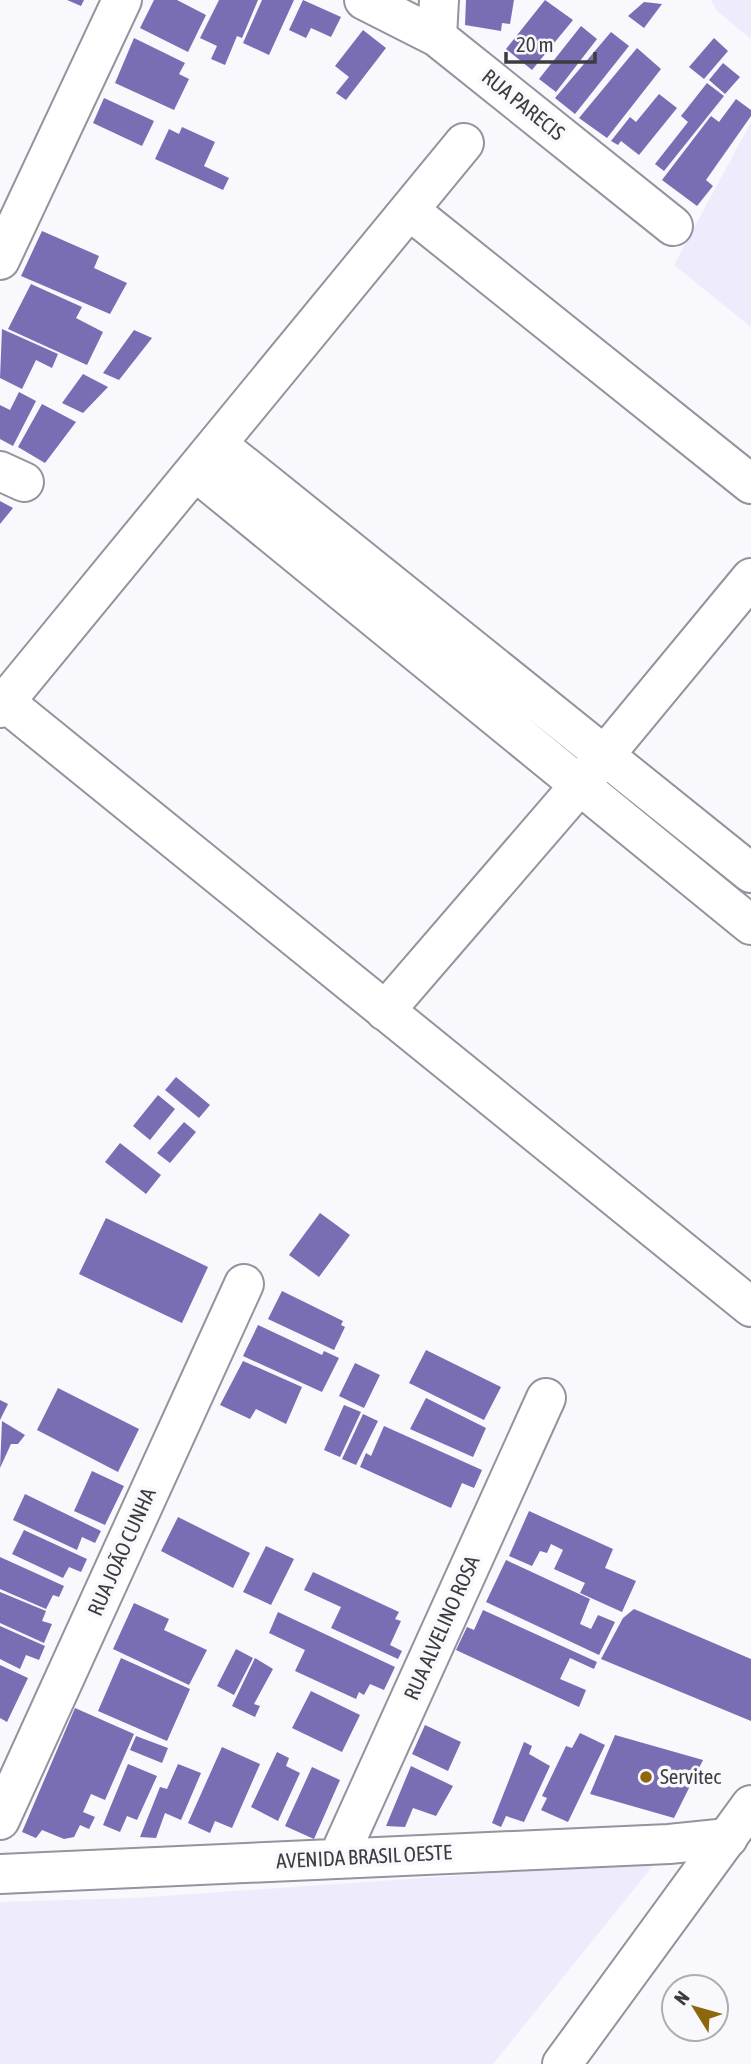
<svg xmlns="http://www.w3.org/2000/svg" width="751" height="2064" font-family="'Asap Condensed',sans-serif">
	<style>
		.built { fill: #eeecfc }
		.building { fill: #796db4 }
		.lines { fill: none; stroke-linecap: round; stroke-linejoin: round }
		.minor-casing { stroke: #94939e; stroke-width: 42 }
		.major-casing { stroke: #94939e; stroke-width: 42 }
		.minor { stroke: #fff; stroke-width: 38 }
		.major { stroke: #fff; stroke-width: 38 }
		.poi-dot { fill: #8e660b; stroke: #f8f8fd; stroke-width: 2.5 }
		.labels { text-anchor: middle; stroke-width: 7; stroke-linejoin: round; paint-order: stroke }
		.street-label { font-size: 21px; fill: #3d3c41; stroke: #f8f8fd }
		.poi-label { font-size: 21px; fill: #3d3c41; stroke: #f8f8fd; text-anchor: start }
	</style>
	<rect width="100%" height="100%" fill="#f8f8fd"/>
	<path class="built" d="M711,0H751V39L717,11Z
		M751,122V327L674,265Z
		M656,1862L493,2064H0V1902L134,1898Z"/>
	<path class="building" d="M67,0H84L81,6Z
		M154,0H177L206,15L188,52L140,28Z
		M219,0H258L242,38L237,36L225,65L211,59L217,46L200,38Z
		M262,0H294L269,55L243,43Z
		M303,0L341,17L331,37L311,28L306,38L289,30Z
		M466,0H514L510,24L502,23L501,31L465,25Z
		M545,0L573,20L532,70L506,49Z
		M644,2L662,4L644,28L628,16Z
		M581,26L597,39L556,92L539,79Z
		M363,30L386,48L346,100L336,93L349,77L335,66Z
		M611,32L629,46L575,114L555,98Z
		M134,38L185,63L179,74L189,79L174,110L115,83Z
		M714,38L728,51L704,79L689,67Z
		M637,48L661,69L607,138L579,118Z
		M723,63L740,77L725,94L709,80Z
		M707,83L724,96L664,171L655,164L688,122L681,116Z
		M659,94L677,108L639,155L621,141L618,145L611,141L630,117L636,122Z
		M104,98L154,121L142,146L93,123Z
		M736,99L751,110V116L706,180L713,186L697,206L662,180L711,116L719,122Z
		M182,127L215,142L204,166L229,178L223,190L155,159L169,129L179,134Z
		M42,231L99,256L94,268L127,283L110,314L21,276Z
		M31,284L82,307L76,318L103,332L87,365L8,329Z
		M2,329L58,354L52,368L36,360L22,389L0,378Z
		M134,330L152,338L119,380L103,373Z
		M83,374L108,387L83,413L62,403Z
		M19,392L36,401L13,446L0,439V405L10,410Z
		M42,404L76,422L45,463L18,447Z
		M0,501L13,508L0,524Z
		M176,1077L210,1105L199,1118L165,1090Z
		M158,1095L175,1109L150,1140L133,1126Z
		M184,1122L196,1132L170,1163L157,1153Z
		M120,1143L161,1175L146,1194L105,1162Z
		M320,1213L350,1235L319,1277L289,1255Z
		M106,1218L208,1267L182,1323L79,1274Z
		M282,1291L343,1321L341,1325L345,1327L334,1350L268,1319Z
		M258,1325L322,1355L324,1351L339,1358L322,1392L243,1356Z
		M426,1350L501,1387L484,1420L409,1383Z
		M243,1361L302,1387L286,1424L256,1409L250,1419L220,1405Z
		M355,1363L380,1375L364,1408L339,1396Z
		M58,1388L139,1429L118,1472L37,1430Z
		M426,1398L486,1428L473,1457L410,1429Z
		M0,1400L8,1404L0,1420Z
		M344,1405L361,1412L340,1457L324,1450Z
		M363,1414L378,1421L356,1465L342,1459Z
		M2,1421L25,1435L18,1444H11L0,1468Z
		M384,1426L482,1470L474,1488L462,1483L451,1508L360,1467L366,1453L371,1456Z
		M92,1471L124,1486L105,1525L74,1511Z
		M25,1494L101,1531L95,1543L82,1537L77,1550L13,1520Z
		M529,1511L613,1549L605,1568L636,1581L622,1612L580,1593L585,1583L554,1569L563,1550L551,1544L547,1553L540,1551L532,1566L509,1556Z
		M178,1517L250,1553L233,1588L161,1551Z
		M24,1530L87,1559L81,1572L69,1567L63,1578L12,1554Z
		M266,1546L294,1559L271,1605L243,1592Z
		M0,1557L64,1586L59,1597L53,1595L46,1609L0,1589Z
		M506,1560L590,1599L580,1624L591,1629L598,1615L615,1622L599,1655L486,1602Z
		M313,1572L399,1612L395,1619L401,1621L390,1645L402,1651L398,1659L331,1628L341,1607L304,1590Z
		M0,1592L46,1611L42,1621L52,1624L44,1643L0,1623Z
		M134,1603L169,1619L164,1630L207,1650L189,1685L113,1649Z
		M634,1609L751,1659V1721L601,1659L623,1618Z
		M483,1610L597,1662L594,1669L570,1658L560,1679L586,1690L579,1707L456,1650L467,1627L474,1630Z
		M278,1612L395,1667L384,1690L370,1684L364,1695L359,1692L356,1699L295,1671L305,1650L269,1633Z
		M0,1626L45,1646L39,1660L26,1655L20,1669L0,1659Z
		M236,1649L253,1658L234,1695L217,1686Z
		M121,1658L190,1689L167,1741L98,1711Z
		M255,1658L273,1669L254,1704L260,1706L255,1717L232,1706Z
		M0,1665L28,1678L7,1722L0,1718Z
		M311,1691L360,1715L342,1752L292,1728Z
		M75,1708L134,1734L105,1800L91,1794L83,1812L95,1817L89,1829L80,1825L74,1837L64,1839L42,1830L36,1838L22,1832Z
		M425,1725L461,1742L448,1771L412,1754Z
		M580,1733L605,1745L568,1822L541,1810L547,1798L542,1796L566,1746L572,1748Z
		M615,1735L703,1760L674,1818L590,1794Z
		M136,1736L168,1748L162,1763L130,1750Z
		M524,1742L532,1746L529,1754L550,1766L524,1822L506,1816L501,1827L492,1823Z
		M222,1747L260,1764L232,1828L215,1821L210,1833L188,1823Z
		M277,1752L289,1758L286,1766L300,1773L278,1821L251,1807Z
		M128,1764L157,1776L137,1820L127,1816L120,1832L103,1825Z
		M178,1764L201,1773L181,1820L165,1813L156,1838L140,1837L160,1787L167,1789Z
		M411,1766L453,1786L436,1816L413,1808L405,1827L386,1826Z
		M312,1767L340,1780L314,1839L285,1826Z"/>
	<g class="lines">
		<defs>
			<path id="minor" d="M364,0L437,37L673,226
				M437,37L439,0
				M409,210L751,484
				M0,260L122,0
				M217,444L751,873
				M0,471L24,482
				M195,471L751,925
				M5,702L751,1307
				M0,708L464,143
				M385,1011L579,786L751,578
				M0,1820L244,1284
				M338,1858L546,1398
				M0,1874L669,1844L728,1838"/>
			<path id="major" d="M562,2064L751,1805"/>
		</defs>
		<use href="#minor" class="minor-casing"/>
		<use href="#major" class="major-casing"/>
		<use href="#minor" class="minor"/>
		<use href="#major" class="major"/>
	</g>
	<circle class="poi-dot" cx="646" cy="1777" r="7"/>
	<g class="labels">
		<g class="street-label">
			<text transform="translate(523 105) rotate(39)" y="7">RUA PARECIS</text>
			<text transform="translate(122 1552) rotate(-66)" y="7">RUA JOÃO CUNHA</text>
			<text transform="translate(442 1628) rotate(-66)" y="7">RUA ALVELINO ROSA</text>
			<text transform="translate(364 1857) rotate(-3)" y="7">AVENIDA BRASIL OESTE</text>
		</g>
		<g class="poi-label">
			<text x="660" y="1784">Servitec</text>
		</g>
	</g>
	<g transform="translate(695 2008) rotate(307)"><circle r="33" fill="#f8f8fd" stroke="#adadb2" stroke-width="2"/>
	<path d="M0-5L12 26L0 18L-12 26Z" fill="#8e660b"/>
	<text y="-10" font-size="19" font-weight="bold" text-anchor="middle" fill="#3d3c41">N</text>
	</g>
	<path d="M506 52v10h89v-10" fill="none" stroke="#3d3c41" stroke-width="3.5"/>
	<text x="516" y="52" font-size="21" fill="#3d3c41" stroke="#f8f8fd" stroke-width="5" paint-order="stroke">20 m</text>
</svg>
